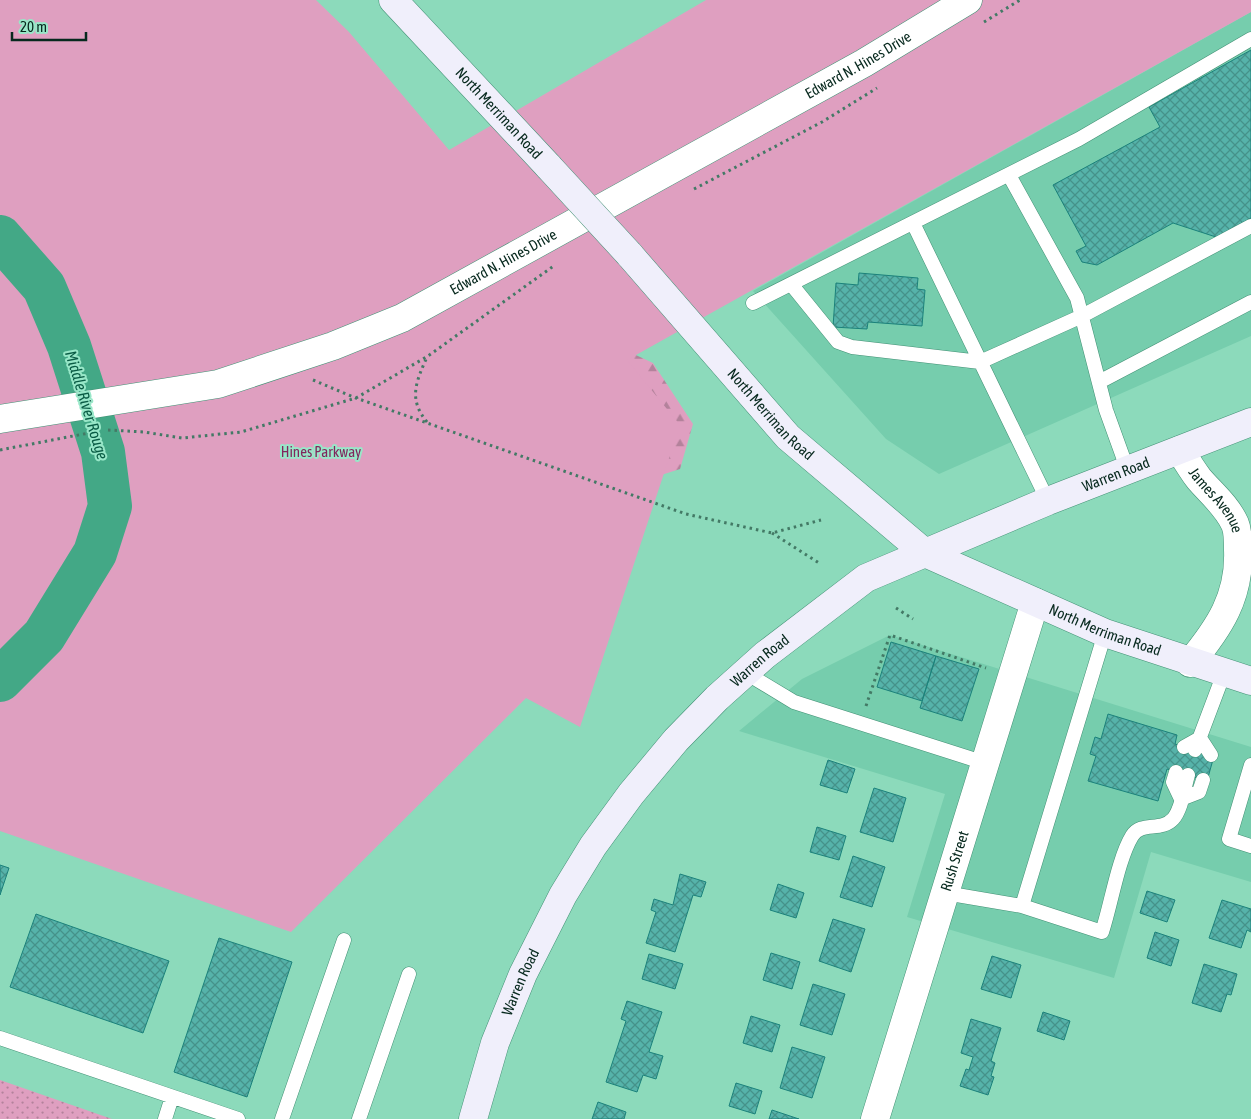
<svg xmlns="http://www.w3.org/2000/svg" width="1251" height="1119" font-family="'Asap Condensed',sans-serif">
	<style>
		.built { fill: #76cdad }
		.grass { fill: url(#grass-dots) }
		.forest { fill: url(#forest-firs) }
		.park { fill: #df9fc0 }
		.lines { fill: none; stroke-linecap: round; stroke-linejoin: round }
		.river { stroke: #43a886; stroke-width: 44 }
		.building { fill: url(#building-cross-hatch); stroke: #1b827b }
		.service-casing { stroke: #429175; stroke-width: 15 }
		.minor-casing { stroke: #429175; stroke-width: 29 }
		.tertiary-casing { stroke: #429175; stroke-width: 29 }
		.secondary-casing { stroke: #429175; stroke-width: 29 }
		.path { stroke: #437965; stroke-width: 3; stroke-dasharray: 2.5 4; stroke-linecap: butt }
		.service { stroke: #fff; stroke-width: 14 }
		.minor { stroke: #fff; stroke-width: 28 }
		.tertiary { stroke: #fff; stroke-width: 28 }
		.secondary { stroke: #f0effb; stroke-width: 28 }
		.secondary-bridge-casing { stroke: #429175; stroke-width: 29; stroke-linecap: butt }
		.secondary-bridge { stroke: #f0effb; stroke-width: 28 }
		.labels { text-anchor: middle; stroke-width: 4; stroke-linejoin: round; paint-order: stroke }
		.street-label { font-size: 15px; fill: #07291e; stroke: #98e7c8 }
		.park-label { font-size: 15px; fill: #81265d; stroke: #98e7c8 }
		.water-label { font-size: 16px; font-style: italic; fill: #0a5c45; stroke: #98e7c8 }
	</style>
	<defs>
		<pattern id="grass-dots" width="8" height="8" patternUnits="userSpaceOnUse" patternTransform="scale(1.25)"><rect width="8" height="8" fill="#df9fc0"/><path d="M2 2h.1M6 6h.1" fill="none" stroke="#b3829b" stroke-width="1.8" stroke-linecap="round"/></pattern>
		<pattern id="forest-firs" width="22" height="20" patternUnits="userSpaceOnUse" patternTransform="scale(1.25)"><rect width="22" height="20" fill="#df9fc0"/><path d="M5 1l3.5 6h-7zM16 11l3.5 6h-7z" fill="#b3829b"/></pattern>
		<pattern id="building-cross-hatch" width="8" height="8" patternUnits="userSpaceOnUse" patternTransform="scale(1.25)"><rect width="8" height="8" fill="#56b3aa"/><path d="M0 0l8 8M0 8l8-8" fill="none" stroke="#45928a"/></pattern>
	</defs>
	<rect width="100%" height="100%" fill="#8cdabb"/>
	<path class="built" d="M1251,12V336L939,474L886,439L753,291Z
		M890,635L1251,747V882L1151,852L1114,978L907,917L945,794L739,731L802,679Z"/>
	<path class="grass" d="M0,1080L112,1119H0Z"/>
	<path class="forest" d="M625,350L653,363L693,424L680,469L655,477L600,385Z"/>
	<path class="park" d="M0,0H316L349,32L449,150L706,0H1251V12L627,360L680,425L580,727L526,698L291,932L0,831Z"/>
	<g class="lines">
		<path class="river" d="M0,237L44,287L69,346L103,452L110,506L95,553L44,636L0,680"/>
	</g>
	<path class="building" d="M1251,50V218L1216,237L1173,223L1097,265L1082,262L1076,251L1086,246L1053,185L1160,127L1149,107Z
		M859,273L918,278L917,289L925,290L922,326L868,322L867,329L833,327L836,283L858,285Z
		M891,642L936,656L922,701L877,687Z
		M936,656L979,669L962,721L920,708Z
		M1108,714L1177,735L1175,744L1214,756L1207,781L1167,769L1158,801L1088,781L1096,756L1090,754L1095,737L1101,739Z
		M828,760L855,769L847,793L820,785Z
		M874,788L906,798L893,842L860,832Z
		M817,827L846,836L839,860L810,852Z
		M853,856L885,867L872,907L840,897Z
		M0,865L9,868L0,895Z
		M680,874L706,882L701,897L693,895L675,952L646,943L656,912L651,910L654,899L673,905Z
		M778,884L804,893L796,918L770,910Z
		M1147,891L1175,900L1167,922L1140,913Z
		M1222,900L1251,909V932L1247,930L1241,948L1209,938Z
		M36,914L169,961L143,1033L10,987Z
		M833,919L865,929L851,972L819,961Z
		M1155,932L1179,940L1171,966L1147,958Z
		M219,938L292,962L247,1097L174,1072Z
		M771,953L800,962L792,989L763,980Z
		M649,954L683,964L675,989L642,979Z
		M992,956L1021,965L1011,998L981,989Z
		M1204,964L1237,974L1231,995L1227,994L1221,1012L1192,1003Z
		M813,984L845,994L832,1035L800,1025Z
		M627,1001L662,1012L649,1052L663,1056L656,1079L643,1075L637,1092L606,1082L626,1021L621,1019Z
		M1043,1012L1070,1021L1064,1040L1037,1031Z
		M751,1016L780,1025L772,1052L743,1043Z
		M971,1019L1001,1028L991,1061L995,1063L991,1076L994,1077L988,1095L960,1086L966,1069L969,1070L973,1057L961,1053Z
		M792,1047L825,1057L812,1098L780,1088Z
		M736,1083L762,1091L755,1114L729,1106Z
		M598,1102L626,1112L624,1119H592Z
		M772,1110L799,1119H769Z"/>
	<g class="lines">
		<defs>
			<path id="service" d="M1009,175L1077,298L1106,410L1128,471
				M913,223L1048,501
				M791,284L838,342L852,347L980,362L1082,316L1251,226
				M753,303L1079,139L1251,39
				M1099,382L1251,302
				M746,673L794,702L985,763
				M1200,738L1211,755
				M1184,747L1200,738
				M1195,750L1224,673
				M1251,765L1229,839L1251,846
				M1176,772L1173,782L1181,799
				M1181,799L1199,792L1203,780
				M945,893L1022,906L1105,633
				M1022,906L1102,932C1111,905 1118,859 1132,836C1141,821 1161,832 1173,819C1182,809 1184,788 1188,775
				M0,1038L238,1119
				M165,1119L172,1097
				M282,1119L344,940
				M359,1119L409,974"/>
			<g id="minor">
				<path id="s1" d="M1180,450C1186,460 1192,470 1199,479C1211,493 1227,506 1235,524C1238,531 1238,542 1238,550C1240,597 1219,628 1190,663"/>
				<path id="s2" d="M875,1119L1035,602"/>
			</g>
			<g id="tertiary">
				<path id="s3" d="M0,419L218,384L333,346L402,318L864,63L968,0"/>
			</g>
			<g id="secondary">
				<path id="s4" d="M393,0L549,167"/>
				<path id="s5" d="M629,254L788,437L925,553L1105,633L1251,681"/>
				<path id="s6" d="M473,1119L495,1043L523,974L563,895L593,846L631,794L676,740L717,698L765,655L866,578L1048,501L1251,422"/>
			</g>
		</defs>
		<use href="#service" class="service-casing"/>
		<use href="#minor" class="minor-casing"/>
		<use href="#tertiary" class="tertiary-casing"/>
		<use href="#secondary" class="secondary-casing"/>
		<path class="path" d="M984,22L1020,0
			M694,189L822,122L877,88
			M313,380L356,398L686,514L772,533L821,520
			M427,422C408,399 416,382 427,357
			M108,430L144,432L182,438L241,432L356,398L428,356L555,265
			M0,450L89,433
			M772,533L819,563
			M896,608L913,619
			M866,706L890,635L986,668"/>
		<use href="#service" class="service"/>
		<use href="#minor" class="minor"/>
		<use href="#tertiary" class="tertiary"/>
		<use href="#secondary" class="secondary"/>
		<defs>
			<path id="secondary-bridge" d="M549,167L629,254"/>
		</defs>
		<use href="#secondary-bridge" class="secondary-bridge-casing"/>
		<use href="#secondary-bridge" class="secondary-bridge"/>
	</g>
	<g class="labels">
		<g class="street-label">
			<text dy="5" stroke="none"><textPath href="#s3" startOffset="938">Edward N. Hines Drive</textPath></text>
			<text dy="5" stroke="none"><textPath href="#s4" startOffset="155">North Merriman Road</textPath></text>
			<text dy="5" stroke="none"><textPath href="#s3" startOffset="532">Edward N. Hines Drive</textPath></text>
			<text dy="5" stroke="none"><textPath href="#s5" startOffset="214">North Merriman Road</textPath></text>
			<text dy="5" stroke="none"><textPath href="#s6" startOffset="955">Warren Road</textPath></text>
			<text dy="5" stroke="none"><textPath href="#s1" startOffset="62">James Avenue</textPath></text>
			<text dy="5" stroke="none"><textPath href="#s5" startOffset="618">North Merriman Road</textPath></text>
			<text dy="5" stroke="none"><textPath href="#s6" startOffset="550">Warren Road</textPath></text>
			<text dy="5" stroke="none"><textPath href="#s2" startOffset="270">Rush Street</textPath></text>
			<text dy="5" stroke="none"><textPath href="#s6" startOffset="145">Warren Road</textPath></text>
		</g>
		<g class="park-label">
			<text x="321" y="457">Hines Parkway</text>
		</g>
		<g class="water-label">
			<text transform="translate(87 405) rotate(73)" y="6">Middle River Rouge</text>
		</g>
	</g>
	<path d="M12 32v8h74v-8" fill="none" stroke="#07291e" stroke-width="2.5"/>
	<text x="20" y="32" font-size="15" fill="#07291e" stroke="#98e7c8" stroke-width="4" paint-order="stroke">20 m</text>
</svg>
